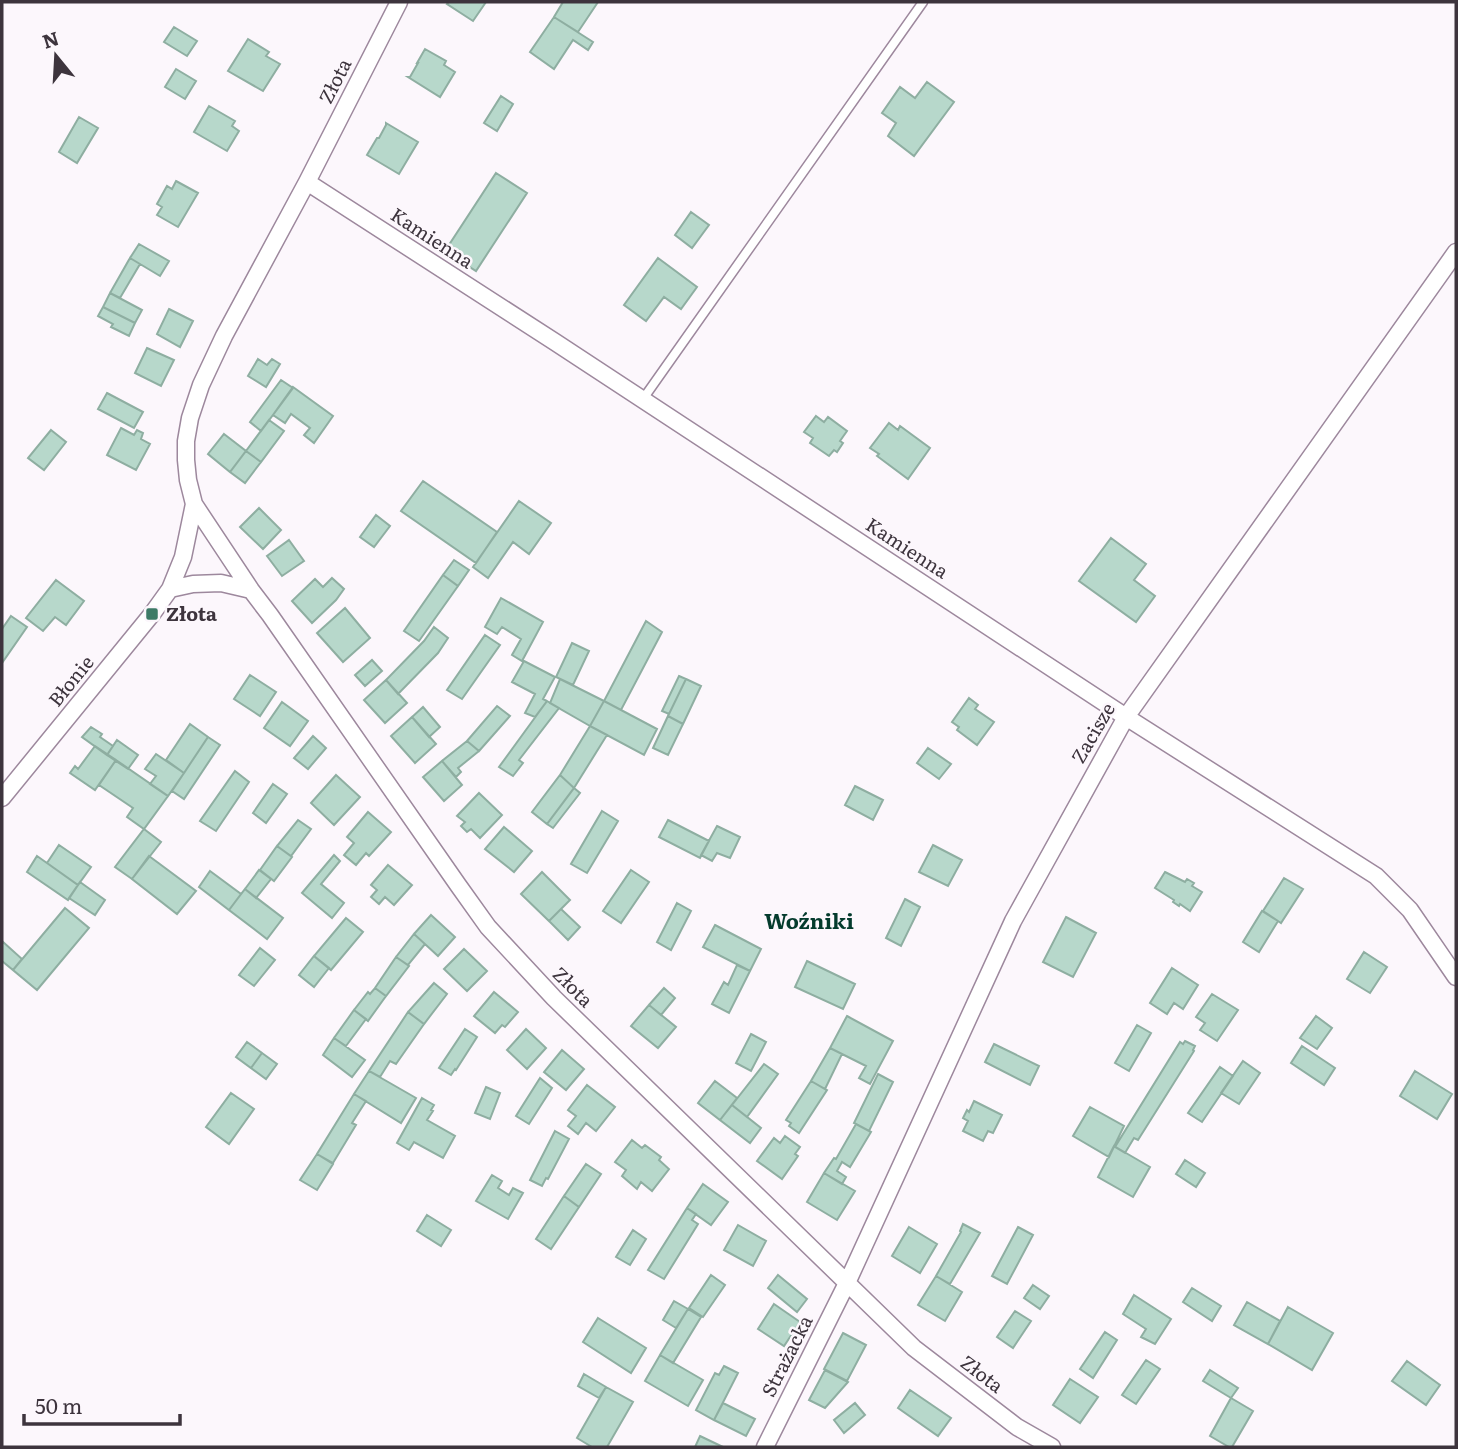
<svg xmlns="http://www.w3.org/2000/svg" width="1458" height="1449" font-family="Literata,serif">
	<style>
		.building { fill: #b7d8cb; stroke: #8eaea1; stroke-width: 2 }
		.lines { fill: none; stroke-linecap: round; stroke-linejoin: round }
		.service-casing { stroke: #9d889d; stroke-width: 11 }
		.minor-casing { stroke: #9d889d; stroke-width: 19 }
		.service { stroke: #fff; stroke-width: 8 }
		.minor { stroke: #fff; stroke-width: 16 }
		.poi-dot { fill: #3d7a66; stroke: #fcf7fc; stroke-width: 2.5 }
		.labels { text-anchor: middle; stroke-width: 5; stroke-linejoin: round; paint-order: stroke }
		.street-label { font-size: 19px; fill: #3d343d; stroke: #fcf7fc }
		.poi-label { font-size: 19px; font-weight: bold; fill: #3d343d; stroke: #fcf7fc; text-anchor: start }
		.neighbourhood-label { font-size: 21px; font-weight: bold; fill: #043b2d; stroke: #fcf7fc }
	</style>
	<rect width="100%" height="100%" fill="#fcf7fc"/>
	<path class="building" d="M449,2H486L473,21L447,4Z
		M563,2H598L578,32L554,17Z
		M554,17L593,42L588,50L573,40L554,69L530,52Z
		M174,27L197,41L187,56L164,42Z
		M248,39L269,52L266,56L280,64L263,91L228,71Z
		M425,49L446,61L444,65L455,72L440,97L408,77H410L418,63H417Z
		M176,69L196,81L185,99L165,87Z
		M927,82L954,102L914,156L888,136L896,123L882,113L900,87L915,98Z
		M501,96L513,104L497,131L484,123Z
		M209,106L235,121L232,126L239,131L227,151L194,132Z
		M79,117L98,128L77,163L59,152Z
		M386,123L418,142L399,174L367,155L377,138H379L386,125Z
		M496,173L527,193L476,271L445,251Z
		M176,181L198,193L178,227L157,215L162,207L157,204L167,186L172,189Z
		M691,212L709,225L692,248L675,235Z
		M139,244L169,261L160,276L130,258Z
		M130,258L140,264L120,298L110,293Z
		M658,258L697,287L681,309L664,297L646,321L624,305Z
		M110,293L142,310L135,323L103,307Z
		M103,307L135,323L129,336L111,327L113,324L98,316Z
		M169,309L193,321L180,347L157,334Z
		M147,348L174,360L161,386L135,373Z
		M258,359L267,365L272,359L280,364L266,387L248,376Z
		M281,380L293,388L261,431L250,422Z
		M293,387L333,416L314,443L304,435L310,428L291,414L285,423L273,415Z
		M107,393L143,412L134,428L98,409Z
		M816,416L824,422L828,417L847,431L840,441L843,443L837,452L834,450L829,456L810,443L813,438L804,432Z
		M269,420L284,431L261,462L246,451Z
		M889,423L898,430L900,426L930,448L908,479L877,456L879,454L870,448Z
		M121,428L134,435L137,430L143,433L141,439L150,444L136,470L107,455Z
		M51,430L66,442L44,470L28,458Z
		M224,434L246,451L230,472L208,454Z
		M246,451L261,462L245,483L230,472Z
		M423,481L497,532L476,563L401,511Z
		M519,501L551,523L529,554L513,542L488,578L473,567Z
		M259,508L281,530L263,549L240,527Z
		M376,515L390,526L374,547L360,537Z
		M1111,538L1146,564L1134,580L1155,596L1136,622L1079,581Z
		M289,540L304,561L282,576L267,556Z
		M454,560L469,570L458,586L443,575Z
		M443,575L458,586L419,641L404,631Z
		M332,578L344,589L336,600L312,623L292,601L315,579L323,587Z
		M56,580L84,601L66,625L55,617L43,631L26,618Z
		M501,598L543,622L522,661L512,655L521,639L502,627L497,634L485,627Z
		M345,608L370,638L343,662L317,633Z
		M11,616L27,627L2,663V629Z
		M646,621L662,632L621,710L604,701Z
		M434,627L448,638L438,653L398,694L386,680L424,641Z
		M485,635L500,645L462,699L447,690Z
		M572,643L589,651L573,685L556,677Z
		M372,660L382,671L365,686L355,675Z
		M524,661L555,677L543,699L547,701L535,717L525,713L535,694L512,682Z
		M250,675L276,692L260,716L234,699Z
		M679,676L686,679L669,714L662,711Z
		M560,679L604,701L590,726L550,703Z
		M686,679L701,686L683,724L668,716Z
		M386,680L407,703L385,723L364,700Z
		M969,698L978,705L975,709L994,722L977,745L957,730L959,727L952,722Z
		M547,701L559,708L519,760L523,763L513,776L499,767Z
		M604,701L657,729L644,755L590,726Z
		M282,702L308,721L290,746L264,728Z
		M497,706L510,716L479,751L467,741Z
		M423,707L440,727L429,737L412,717Z
		M668,716L683,724L668,755L653,748Z
		M412,717L436,744L415,763L391,736Z
		M190,724L208,737L184,773L166,760Z
		M590,726L607,735L574,788L560,775Z
		M91,727L102,734L100,737L113,746L107,755L82,737Z
		M313,736L326,748L308,769L294,758Z
		M208,737L220,745L184,799L172,791Z
		M117,740L138,755L128,769L107,755Z
		M467,741L479,751L458,768L461,772L456,777L442,761Z
		M95,746L116,760L95,790L70,773L75,766L78,769Z
		M928,748L951,764L939,779L917,763Z
		M156,754L184,773L168,796L150,784L156,776L145,769Z
		M116,760L168,796L144,829L127,817L133,808L99,785Z
		M442,761L462,785L444,801L423,777Z
		M235,771L249,782L216,831L200,821Z
		M336,775L360,797L334,825L311,803Z
		M560,775L574,788L547,824L532,812Z
		M273,784L287,794L266,823L253,813Z
		M855,786L883,800L873,820L845,805Z
		M574,788L580,793L553,828L547,824Z
		M479,793L502,815L480,838L471,829L467,832L461,826L465,822L457,816Z
		M602,811L618,821L587,873L571,864Z
		M368,812L391,832L369,856L366,853L356,865L344,855L354,843L347,837Z
		M298,820L311,829L291,856L277,846Z
		M668,820L709,841L700,858L659,837Z
		M717,826L740,837L730,858L717,853L712,861L701,855Z
		M504,827L532,851L514,872L485,849Z
		M144,829L161,842L132,879L115,867Z
		M59,845L91,867L78,885L47,863Z
		M933,845L962,860L948,886L919,872Z
		M277,846L292,857L274,881L260,870Z
		M334,855L340,861L321,884L344,903L332,918L302,893Z
		M37,856L78,885L68,900L27,872Z
		M149,856L196,891L177,914L132,879Z
		M388,865L412,885L394,905L385,897L379,904L371,897L377,890L371,885Z
		M259,870L271,879L256,898L245,889Z
		M631,870L649,882L621,923L603,911Z
		M210,871L241,894L229,910L199,887Z
		M542,872L570,900L549,921L521,894Z
		M1165,872L1185,882L1187,879L1194,883L1192,886L1202,892L1190,911L1180,904L1179,906L1173,902L1174,900L1155,888Z
		M1284,878L1303,889L1281,923L1263,911Z
		M80,882L105,900L95,915L69,898Z
		M245,889L283,918L267,939L229,910Z
		M905,899L920,907L901,946L886,938Z
		M677,903L691,911L671,950L657,942Z
		M65,908L89,928L37,990L13,970Z
		M561,909L580,927L568,940L549,921Z
		M1262,911L1278,921L1259,952L1243,942Z
		M431,915L455,937L438,956L414,934Z
		M1066,917L1096,933L1073,977L1043,962Z
		M346,918L363,932L331,970L314,956Z
		M715,925L761,949L750,971L703,947Z
		M414,934L425,944L408,965L396,957Z
		M2,941L22,959L13,970L2,961Z
		M260,948L275,960L254,986L239,975Z
		M464,949L487,971L467,991L444,969Z
		M1364,952L1387,967L1370,993L1347,979Z
		M314,956L329,968L314,987L299,975Z
		M396,957L409,966L386,996L375,988Z
		M807,961L855,984L843,1009L795,987Z
		M737,965L750,971L729,1013L712,1004L724,982L728,985Z
		M1172,968L1198,985L1183,1009L1174,1003L1167,1014L1150,1003Z
		M434,983L447,994L424,1024L408,1012Z
		M375,988L386,996L368,1021L354,1010L368,992L370,994Z
		M664,988L675,998L661,1015L649,1005Z
		M494,992L518,1012L505,1027L502,1025L495,1033L474,1016Z
		M1212,994L1238,1010L1217,1041L1200,1030L1205,1023L1196,1017Z
		M649,1005L676,1027L658,1048L631,1026Z
		M354,1010L366,1019L346,1046L334,1038Z
		M408,1012L424,1024L396,1064L390,1061L380,1077L369,1071Z
		M847,1016L893,1041L870,1084L859,1078L866,1066L830,1048Z
		M1316,1016L1332,1028L1317,1049L1300,1038Z
		M1137,1025L1151,1033L1129,1071L1115,1063Z
		M465,1029L477,1037L456,1070L455,1069L451,1075L439,1068Z
		M526,1029L546,1048L527,1069L507,1050Z
		M751,1034L766,1042L751,1071L736,1063Z
		M334,1038L365,1060L352,1077L323,1055Z
		M1185,1041L1195,1046L1193,1050L1194,1051L1138,1140L1134,1138L1125,1153L1115,1147L1180,1042L1183,1044Z
		M247,1042L262,1053L251,1068L236,1057Z
		M994,1044L1039,1066L1030,1085L985,1062Z
		M1302,1046L1335,1068L1324,1085L1291,1063Z
		M830,1048L842,1054L825,1089L811,1081Z
		M562,1050L584,1069L566,1090L544,1072Z
		M262,1053L277,1064L266,1079L251,1068Z
		M1243,1061L1260,1073L1239,1104L1221,1093Z
		M764,1064L778,1074L747,1117L732,1105Z
		M1220,1067L1233,1076L1202,1122L1188,1113Z
		M369,1071L416,1098L401,1123L354,1094Z
		M1415,1071L1452,1094L1437,1119L1400,1096Z
		M878,1074L893,1082L869,1131L854,1123Z
		M540,1078L552,1088L529,1124L516,1116Z
		M715,1081L737,1098L720,1120L698,1103Z
		M811,1081L827,1090L799,1133L789,1126L791,1123L786,1120Z
		M587,1085L615,1107L596,1131L586,1123L578,1134L568,1126L576,1116L568,1110Z
		M486,1087L500,1093L490,1119L475,1113Z
		M231,1093L254,1109L229,1144L206,1127Z
		M354,1094L366,1101L352,1123L356,1125L333,1163L317,1154Z
		M422,1098L434,1105L431,1110L433,1111L427,1120L455,1136L443,1158L414,1142L409,1150L397,1143Z
		M974,1101L1002,1115L993,1133L988,1131L983,1141L963,1131L968,1121L963,1118L967,1110L969,1112Z
		M732,1105L761,1128L750,1143L720,1120Z
		M1090,1107L1124,1126L1109,1157L1073,1136Z
		M856,1124L871,1132L850,1167L842,1162L837,1171L846,1177L842,1184L824,1173L834,1158L836,1159Z
		M555,1131L569,1139L548,1179L546,1178L542,1186L530,1180Z
		M785,1136L800,1147L795,1154L798,1156L782,1179L757,1161L774,1138L780,1143Z
		M632,1140L642,1148L645,1145L661,1157L659,1160L669,1169L652,1191L641,1182L637,1189L622,1176L626,1170L615,1162Z
		M1114,1146L1150,1167L1133,1197L1098,1177Z
		M317,1154L333,1164L317,1190L300,1180Z
		M1185,1160L1205,1173L1196,1187L1176,1174Z
		M586,1164L601,1174L579,1207L564,1196Z
		M824,1173L855,1191L837,1220L807,1202Z
		M492,1175L502,1181L498,1188L509,1195L513,1188L523,1193L508,1219L476,1201Z
		M703,1184L728,1202L711,1225L687,1208Z
		M564,1196L579,1207L551,1249L536,1239Z
		M687,1208L696,1214L692,1220L698,1224L664,1279L648,1270Z
		M427,1215L451,1230L441,1246L417,1231Z
		M963,1224L980,1233L950,1284L936,1276L961,1232L960,1231Z
		M738,1225L766,1241L753,1266L724,1250Z
		M909,1227L937,1244L920,1273L892,1256Z
		M1018,1227L1033,1235L1007,1284L992,1276Z
		M633,1230L646,1239L630,1265L616,1257Z
		M711,1275L725,1285L703,1317L689,1308Z
		M778,1275L807,1299L797,1312L768,1288Z
		M936,1276L962,1292L945,1321L918,1305Z
		M1033,1285L1049,1296L1040,1309L1024,1298Z
		M1192,1288L1221,1306L1212,1321L1183,1302Z
		M1134,1295L1171,1319L1155,1344L1141,1337L1146,1329L1123,1314Z
		M674,1301L688,1309L676,1328L663,1320Z
		M1247,1302L1280,1321L1268,1344L1234,1325Z
		M774,1304L800,1322L784,1346L758,1329Z
		M1288,1307L1333,1333L1312,1370L1268,1344Z
		M688,1309L701,1317L673,1363L660,1355Z
		M1015,1311L1031,1321L1013,1348L997,1337Z
		M598,1318L646,1348L631,1373L583,1342Z
		M1105,1332L1117,1340L1093,1378L1080,1369Z
		M843,1333L866,1345L847,1381L824,1369Z
		M660,1355L703,1380L688,1406L645,1381Z
		M1146,1360L1160,1369L1136,1404L1122,1395Z
		M1407,1361L1440,1385L1426,1405L1392,1381Z
		M724,1366L738,1373L714,1420L696,1410L715,1373L719,1375Z
		M825,1370L848,1382L825,1408L809,1400Z
		M1210,1370L1238,1388L1231,1398L1203,1381Z
		M584,1374L606,1387L599,1398L578,1386Z
		M1070,1379L1098,1397L1080,1423L1053,1405Z
		M606,1387L633,1402L607,1447H592L577,1438Z
		M910,1390L951,1418L938,1436L898,1408Z
		M1231,1398L1253,1411L1232,1447H1229L1210,1436Z
		M723,1403L755,1419L746,1436L714,1420Z
		M855,1403L865,1415L844,1433L834,1420Z
		M700,1436L723,1447H695Z"/>
	<g class="lines">
		<defs>
			<path id="service" d="M643,399L923,2"/>
			<path id="minor" d="M399,2L307,182L224,336L201,385L190,418L186,441V460L188,480L194,504L251,590L270,615L458,885L488,927L554,998L914,1348L1017,1427L1052,1447
				M307,182L555,342L1126,717L1376,876L1410,910L1456,977
				M170,589L193,584L221,583L251,590
				M2,798L152,614L170,589L183,557L194,504
				M765,1447L847,1283L1013,921L1126,717L1456,252"/>
		</defs>
		<use href="#service" class="service-casing"/>
		<use href="#minor" class="minor-casing"/>
		<use href="#service" class="service"/>
		<use href="#minor" class="minor"/>
	</g>
	<rect class="poi-dot" x="145" y="607" width="14" height="14" rx="3.5"/>
	<g class="labels">
		<g class="street-label">
			<text transform="translate(335 81) rotate(-63)" y="7">Złota</text>
			<text transform="translate(432 238) rotate(33)" y="7">Kamienna</text>
			<text transform="translate(907 548) rotate(33)" y="7">Kamienna</text>
			<text transform="translate(71 681) rotate(-51)" y="7">Błonie</text>
			<text transform="translate(1093 733) rotate(-60)" y="7">Zacisze</text>
			<text transform="translate(573 987) rotate(45)" y="7">Złota</text>
			<text transform="translate(787 1356) rotate(-63)" y="7">Strażacka</text>
			<text transform="translate(982 1374) rotate(37)" y="7">Złota</text>
		</g>
		<g class="poi-label">
			<text x="166" y="621">Złota</text>
		</g>
		<g class="neighbourhood-label">
			<text x="809" y="929">Woźniki</text>
		</g>
	</g>
	<rect width="1458" height="1449" fill="none" stroke="#3d343d" stroke-width="7"/>
	<g transform="translate(56 56) rotate(342)" stroke="#fcf7fc" stroke-width="5" paint-order="stroke">
	<path d="M0-5L12 26L0 18L-12 26Z" fill="#3d343d"/>
	<text y="-10" font-size="19" font-weight="bold" text-anchor="middle" fill="#3d343d">N</text>
	</g>
	<path d="M24 1414v10h156v-10" fill="none" stroke="#3d343d" stroke-width="3.5"/>
	<text x="35" y="1414" font-size="21" fill="#3d343d" stroke="#fcf7fc" stroke-width="5" paint-order="stroke">50 m</text>
</svg>
